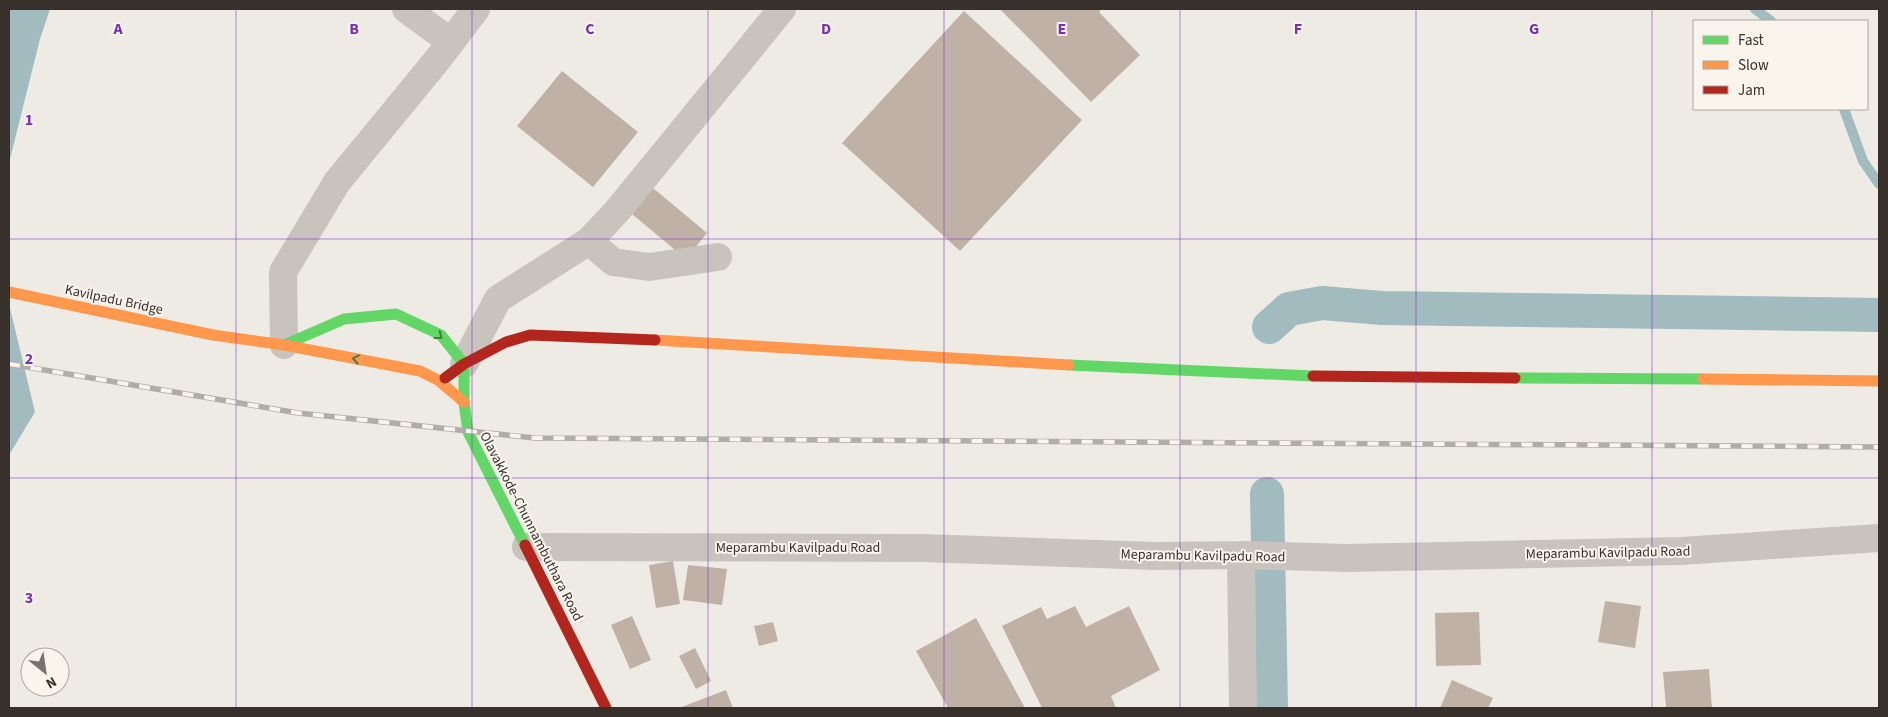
<svg xmlns="http://www.w3.org/2000/svg" width="1888" height="717" font-family="'Source Sans 3',sans-serif">
	<style>
		.water { fill: #a2bbbe }
		.lines { fill: none; stroke-linecap: round; stroke-linejoin: round }
		.stream { stroke: #a2bbbe; stroke-width: 10 }
		.canal { stroke: #a2bbbe; stroke-width: 34 }
		.building { fill: #c0b1a7 }
		.street { stroke: #c8c3bd; stroke-width: 28 }
		.fast { stroke: #63d668; stroke-width: 11 }
		.slow { stroke: #ff974d; stroke-width: 11 }
		.jam { stroke: #b3261e; stroke-width: 11 }
		.rail-casing { stroke: #b0aca7; stroke-width: 5.5 }
		.rail { stroke: #f9f5ed; stroke-width: 4; stroke-dasharray: 11; stroke-linecap: butt }
		.oneway { stroke: #4b7b46 }
		.grid { fill: none; stroke: #7b2cbf; stroke-width: 1; stroke-opacity: 0.55 }
		.labels { text-anchor: middle; stroke-width: 4; stroke-linejoin: round; paint-order: stroke }
		.street-label { font-size: 14px; fill: #38312b; stroke: #f9f5ed }
		.grid-label { font-size: 16px; text-anchor: middle; font-weight: bold; fill: #7b2cbf; stroke: #f9f5ed; stroke-width: 4; stroke-linejoin: round; paint-order: stroke }
	</style>
	<rect width="100%" height="100%" fill="#eeebe5"/>
	<path class="water" d="M9,9H50L40,39L9,163Z
		M9,304L35,412L9,455Z"/>
	<g class="lines">
		<path class="stream" d="M1755,9L1771,21
			M1844,109L1863,161L1879,184"/>
		<path class="canal" d="M1269,327L1289,309L1322,303L1382,308L1879,315
			M1267,494L1271,708"/>
	</g>
	<path class="building" d="M1000,9H1102L1099,12L1140,55L1091,102Z
		M964,11L1082,120L960,251L842,143Z
		M562,71L638,132L593,187L517,126Z
		M653,188L707,233L686,259L632,214Z
		M673,561L680,604L656,608L649,565Z
		M688,565L727,569L722,605L683,600Z
		M1605,601L1641,606L1635,648L1598,642Z
		M1075,606L1086,627L1129,606L1160,670L1111,696L1116,708H1042L1002,626L1041,607L1047,619Z
		M1479,612L1481,665L1436,666L1435,613Z
		M632,616L651,660L630,669L611,625Z
		M976,618L1025,708H948L916,651Z
		M773,622L778,641L759,646L754,626Z
		M695,648L711,681L696,689L679,656Z
		M1709,669L1712,708H1666L1663,672Z
		M1452,680L1493,698L1488,708H1440Z
		M726,690L733,708H679Z"/>
	<g class="lines">
		<path class="street" d="M406,9L451,42
			M589,241L613,262L649,267L718,257
			M284,345L283,272L337,182L438,59L476,9
			M464,364L498,299L589,241L617,211L782,9
			M526,547L922,548L1155,556L1241,555L1347,558L1681,551L1879,538
			M1241,555L1243,708"/>
		<path class="fast" d="M284,345L344,319L396,314L441,335L464,364V402L468,432L525,545
			M1069,365L1313,376
			M1515,378L1703,379"/>
		<path class="slow" d="M9,292L213,335L284,345L420,371L438,380L464,402
			M655,340L1069,365
			M1703,379L1879,381"/>
		<path class="jam" d="M1313,376L1515,378
			M445,378L464,364L506,342L530,335L655,340
			M525,545L606,708"/>
		<defs>
			<path id="rail" d="M9,364L298,413L535,438L1879,447"/>
		</defs>
		<use href="#rail" class="rail-casing"/>
		<use href="#rail" class="rail"/>
	</g>
	<defs><path id="oneway-chevron" d="M-2-3.5L2.5 0L-2 3.5" fill="none" stroke-width="1.6" stroke-linecap="round" stroke-linejoin="round" transform="scale(1.25)"/></defs>
	<g class="oneway">
		<use href="#oneway-chevron" transform="translate(439 336) rotate(37)"/>
		<use href="#oneway-chevron" transform="translate(356 359) rotate(-169)"/>
	</g>
	<path class="grid" d="M236,9V708M472,9V708M708,9V708M944,9V708M1180,9V708M1416,9V708M1652,9V708M9,239H1879M9,478H1879"/>
	<g class="labels">
		<g class="street-label">
			<text transform="translate(114 299) rotate(12)" y="5">Kavilpadu Bridge</text>
			<text transform="translate(532 526) rotate(63)" y="5">Olavakkode-Chunnambuthara Road</text>
			<text x="798" y="552">Meparambu Kavilpadu Road</text>
			<text transform="translate(1608 552) rotate(-1)" y="5">Meparambu Kavilpadu Road</text>
			<text transform="translate(1203 555) rotate(1)" y="5">Meparambu Kavilpadu Road</text>
		</g>
	</g>
	<g class="grid-label">
		<text x="118" y="34">A</text>
		<text x="354" y="34">B</text>
		<text x="590" y="34">C</text>
		<text x="826" y="34">D</text>
		<text x="1062" y="34">E</text>
		<text x="1298" y="34">F</text>
		<text x="1534" y="34">G</text>
		<text x="29" y="125">1</text>
		<text x="29" y="364">2</text>
		<text x="29" y="603">3</text>
	</g>
	<rect width="1888" height="717" fill="none" stroke="#38312b" stroke-width="20"/>
	<rect x="1693" y="20" width="175" height="90" fill="#f9f5ed" stroke="#aca79f"/>
	<rect x="1703" y="36" width="25" height="8" fill="#63d668" stroke="#aca79f"/>
	<text x="1738" y="45" font-size="15" fill="#38312b">Fast</text>
	<rect x="1703" y="61" width="25" height="8" fill="#ff974d" stroke="#aca79f"/>
	<text x="1738" y="70" font-size="15" fill="#38312b">Slow</text>
	<rect x="1703" y="86" width="25" height="8" fill="#b3261e" stroke="#aca79f"/>
	<text x="1738" y="95" font-size="15" fill="#38312b">Jam</text>
	<g transform="translate(45 672) rotate(150)"><circle r="24" fill="#f9f5ed" stroke="#aca79f"/>
	<path d="M0-4L9 19L0 12L-9 19Z" fill="#78726c"/>
	<text y="-8" font-size="14" font-weight="bold" text-anchor="middle" fill="#38312b">N</text>
	</g>
</svg>
